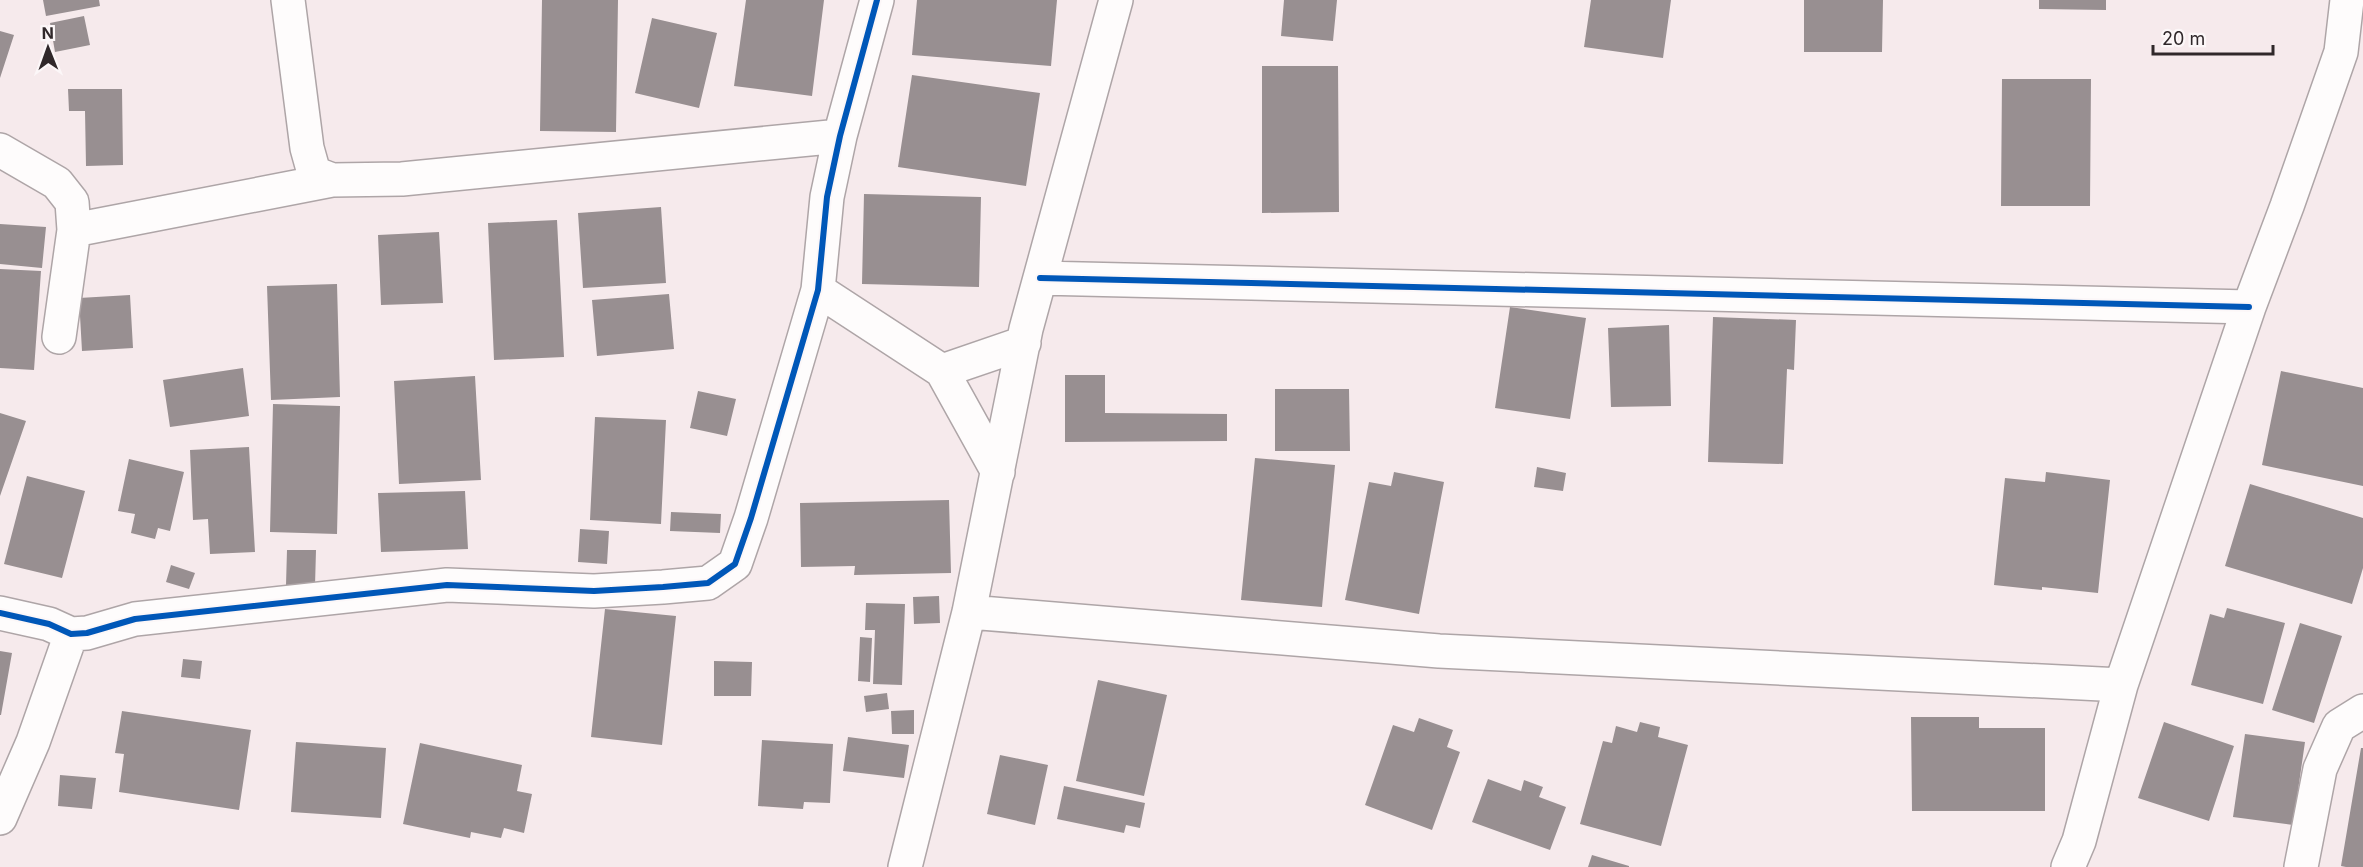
<svg xmlns="http://www.w3.org/2000/svg" width="2363" height="867" font-family="Inter,sans-serif">
	<style>
		.building { fill: #988f91 }
		.lines { fill: none; stroke-linecap: round; stroke-linejoin: round }
		.minor-casing { stroke: #aea5a7; stroke-width: 36 }
		.minor { stroke: #fefcfc; stroke-width: 33 }
		.cycleway-casing { stroke: #fcf7f8; stroke-width: 10 }
		.cycleway { stroke: #0057b8; stroke-width: 6 }
	</style>
	<rect width="100%" height="100%" fill="#f6eaec"/>
	<path class="building" d="M43,0H99L100,6L46,16Z
		M542,0H618L616,132L540,131Z
		M746,0H824L812,96L734,86Z
		M917,0H1057L1051,66L912,55Z
		M1284,0H1337L1333,41L1281,36Z
		M1591,0H1671L1663,58L1584,47Z
		M1804,0H1883L1882,52H1804Z
		M2039,0H2106V10L2039,9Z
		M84,16L90,45L55,52L50,23Z
		M652,18L717,33L699,108L635,93Z
		M0,31L14,35L0,78Z
		M1262,66H1338L1339,212L1262,213Z
		M912,75L1040,93L1026,186L898,167Z
		M2002,79H2091L2090,206H2001Z
		M68,89H122L123,165L86,166L85,111H69Z
		M864,194L981,197L979,287L862,284Z
		M661,207L666,283L583,288L578,213Z
		M557,220L564,357L494,360L488,223Z
		M0,224L46,227L42,268L0,264Z
		M439,232L443,303L381,305L378,235Z
		M0,269L41,271L34,370L0,368Z
		M337,284L340,397L271,400L267,286Z
		M669,294L674,349L597,356L592,300Z
		M130,295L133,348L82,351L79,298Z
		M1510,307L1586,318L1570,419L1495,408Z
		M1713,317L1796,320L1794,370L1787,369L1783,464L1708,462Z
		M1669,325L1671,406L1611,407L1608,328Z
		M243,368L249,416L170,427L163,380Z
		M2281,371L2363,388V486L2262,465Z
		M1065,375H1105V413L1227,414V441L1065,442Z
		M475,376L481,480L399,484L394,381Z
		M1275,389H1349L1350,451H1275Z
		M698,391L736,399L727,436L690,428Z
		M273,404L340,406L337,534L270,532Z
		M0,413L26,421L0,496Z
		M595,417L666,420L661,524L590,520Z
		M249,447L255,552L210,554L208,519L193,520L190,450Z
		M1255,458L1335,465L1322,607L1241,600Z
		M129,459L184,472L170,531L158,528L155,539L131,533L135,514L118,511Z
		M1537,467L1566,473L1563,491L1534,487Z
		M1394,472L1444,482L1419,614L1345,600L1369,482L1391,486Z
		M2046,472L2110,480L2098,593L2042,587V590L1994,585L2005,478L2045,482Z
		M27,476L85,491L62,578L4,564Z
		M2250,484L2363,518V568L2352,604L2225,566Z
		M465,491L468,549L381,552L378,493Z
		M949,500L951,573L854,575L855,566L801,567L800,503Z
		M671,512L721,514L720,533L670,531Z
		M580,529L609,531L607,564L578,562Z
		M287,550H316L315,586L286,585Z
		M171,565L195,573L189,589L166,582Z
		M939,596L940,623L914,624L913,597Z
		M866,603L905,604L902,685L873,684L875,630H865Z
		M2227,608L2285,623L2263,704L2191,685L2210,614L2224,618Z
		M605,609L676,616L662,745L591,737Z
		M2300,623L2342,636L2314,723L2272,710Z
		M860,637L872,638L870,682L858,681Z
		M0,651L12,653L1,715H0Z
		M183,659L202,661L200,679L181,677Z
		M714,661L752,662L751,696H714Z
		M1098,680L1167,695L1144,796L1076,781Z
		M887,693L889,709L866,712L864,696Z
		M914,710V734H892L891,711Z
		M122,711L251,730L239,810L119,792L124,754L115,753Z
		M1911,717H1979V728H2045V811H1912Z
		M1419,718L1453,730L1447,747L1460,752L1432,830L1365,805L1393,725L1414,732Z
		M1640,722L1660,727L1658,737L1688,745L1661,846L1580,824L1603,741L1612,743L1616,726L1637,732Z
		M2164,722L2234,746L2209,821L2138,798Z
		M2245,734L2305,742L2293,825L2233,817Z
		M848,737L909,745L904,778L843,771Z
		M762,740L833,744L830,803L804,802L803,809L758,806Z
		M296,742L386,748L381,818L291,812Z
		M420,743L522,765L517,791L532,794L524,833L504,828L501,838L471,832L470,838L403,824Z
		M2361,748H2363V867H2346L2341,866Z
		M1000,755L1048,765L1035,825L987,814Z
		M60,775L96,778L92,809L58,806Z
		M1488,779L1521,791L1524,780L1543,787L1539,797L1566,807L1550,850L1472,822Z
		M1064,786L1145,803L1140,828L1126,825L1124,833L1057,819Z
		M1592,855L1629,866V867H1588Z"/>
	<g class="lines">
		<defs>
			<path id="minor" d="M288,0L307,148L314,173L332,180L402,179L840,136
				M0,150L57,183L72,202L74,230L59,337
				M74,230L332,180
				M1040,278L2249,307
				M818,290L942,371L998,472
				M942,371L1024,343
				M969,612L1439,651L2121,685
				M0,613L49,624L71,634L87,633L135,619L447,585L594,591L663,587L708,583L735,564L751,518L818,290L827,197L840,136L877,0
				M0,818L33,742L71,634
				M905,867L969,612L1026,329L1116,0
				M2068,867L2079,841L2121,685L2249,307L2287,206L2341,52L2347,0
				M2301,867L2320,769L2339,726L2363,711"/>
		</defs>
		<use href="#minor" class="minor-casing"/>
		<use href="#minor" class="minor"/>
		<defs>
			<path id="cycleway" d="M1040,278L2249,307
				M0,613L49,624L71,634L87,633L135,619L447,585L594,591L663,587L708,583L735,564L751,518L818,290L827,197L840,136L877,0"/>
		</defs>
		<use href="#cycleway" class="cycleway-casing"/>
		<use href="#cycleway" class="cycleway"/>
	</g>
	<g transform="translate(48 48) rotate(359)" stroke="#fcf7f8" stroke-width="4.5" paint-order="stroke">
	<path d="M0-4.5L10 22L0 15L-10 22Z" fill="#30282a"/>
	<text y="-9" font-size="16" font-weight="bold" text-anchor="middle" fill="#30282a">N</text>
	</g>
	<path d="M2153 45v9h120v-9" fill="none" stroke="#30282a" stroke-width="3"/>
	<text x="2162" y="45" font-size="18" fill="#30282a" stroke="#fcf7f8" stroke-width="4.5" paint-order="stroke">20 m</text>
</svg>
